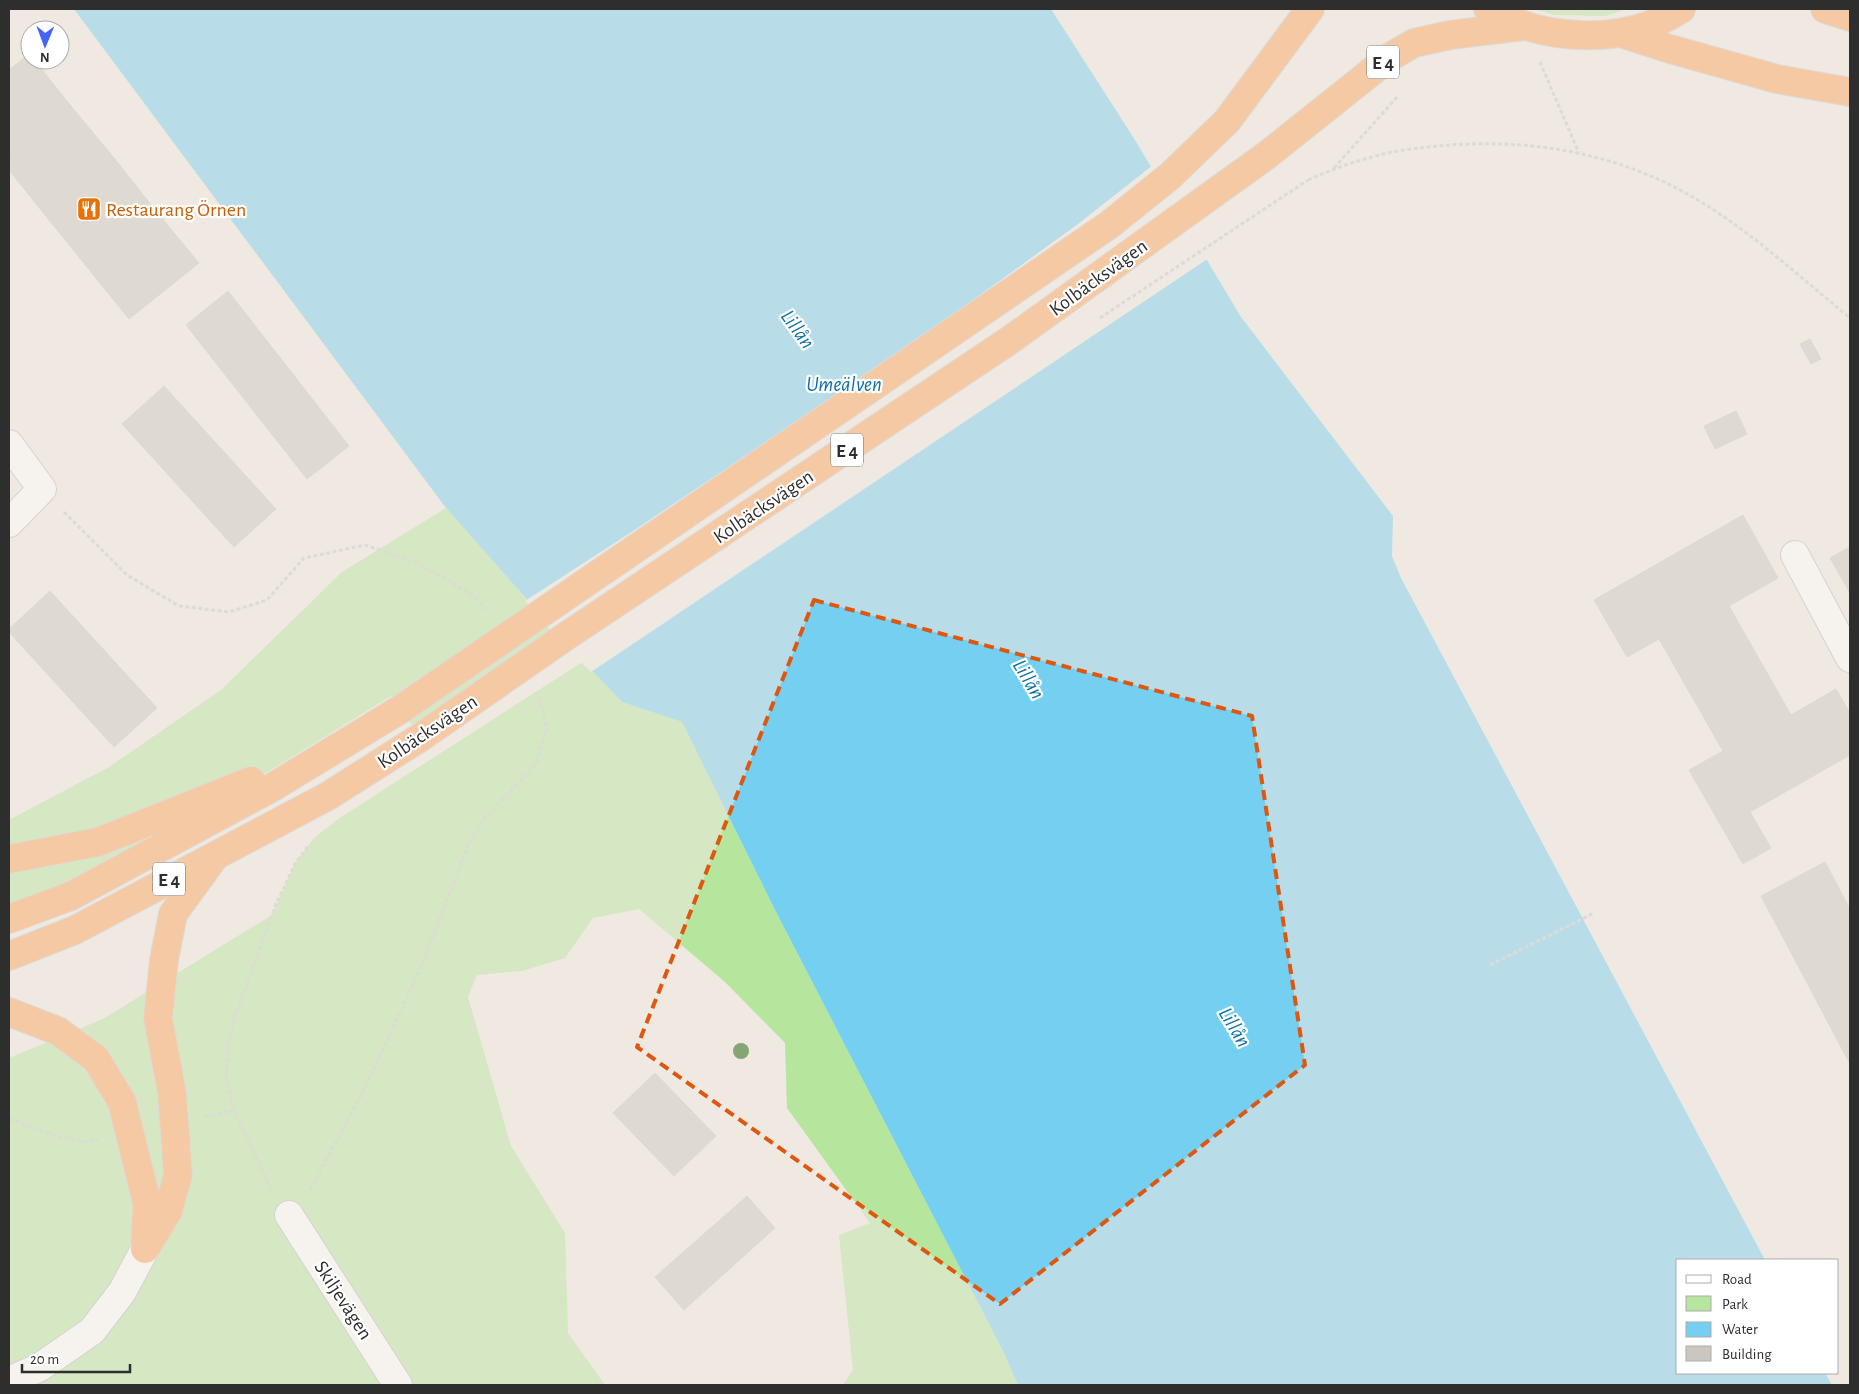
<svg xmlns="http://www.w3.org/2000/svg" width="1859" height="1394" font-family="'Alegreya Sans',sans-serif">
	<style>
		.green { fill: #b6e59e }
		.water { fill: #75cff0 }
		.pier { fill: #efe9e1 }
		.building { fill: #cbc7bf; stroke: #cbc5ba }
		.lines { fill: none; stroke-linecap: round; stroke-linejoin: round }
		.minor-casing { stroke: #b4b7c1; stroke-width: 30 }
		.highway-casing { stroke: #c9c9c9; stroke-width: 30 }
		.path { stroke: #c9c9c9; stroke-width: 3; stroke-dasharray: 4 2.5; stroke-linecap: butt }
		.minor { stroke: #fff; stroke-width: 28 }
		.highway { stroke: #ffa35c; stroke-width: 28 }
		.highway-bridge-casing { stroke: #c9c9c9; stroke-width: 30; stroke-linecap: butt }
		.path-bridge { stroke: #c9c9c9; stroke-width: 3; stroke-dasharray: 4 2.5; stroke-linecap: butt }
		.highway-bridge { stroke: #ffa35c; stroke-width: 28 }
		.tree { fill: #84a574 }
		.marked { fill: none; stroke: #df570e; stroke-width: 4; stroke-dasharray: 10 6; stroke-linejoin: round }
		.labels { text-anchor: middle; stroke-width: 4.5; stroke-linejoin: round; paint-order: stroke }
		.shield { fill: #fff; stroke: #6d6d6d; stroke-width: 1 }
		.shield-label { font-size: 19px; font-weight: bold; fill: #2e2e2e }
		.food-label { font-size: 20px; fill: #c56008; stroke: #fff; text-anchor: start }
		.street-label { font-size: 20px; fill: #2e2e2e; stroke: #fff }
		.water-label { font-size: 21px; font-style: italic; fill: #0d6fa3; stroke: #fff }
	</style>
	<rect width="100%" height="100%" fill="#efe9e1"/>
	<path class="green" d="M1535,9H1627L1605,16L1554,15Z
		M446,508L562,639L421,737L391,696L266,773L132,862L9,921V820L109,767L221,690L342,572Z
		M584,661L622,702L682,722L774,908L1003,1351L1018,1385H843L853,1370L839,1235L870,1223L787,1108L785,1043L725,982L639,909L593,918L565,958L522,971L477,975L468,997L511,1146L565,1233L568,1333L605,1385H9V1058L103,1019L272,915L296,862L314,838L338,819Z"/>
	<path class="water" d="M74,9H1051L1135,140L1241,317L1393,516L1392,556L1401,578L1765,1260H1678V1373H1825L1832,1385H1018L1003,1351L774,908L682,722L622,702L562,639L446,508Z"/>
	<path class="pier" d="M1153,165L1209,258L591,672L560,641L525,601L630,533L915,342L1078,224Z"/>
	<path class="building" d="M29,54L30,60H34L71,106L9,157V70Z
		M71,106L114,158L45,215L9,170V157Z
		M114,158L156,211L87,267L45,215Z
		M156,211L199,263L129,319L87,267Z
		M228,291L349,446L307,479L186,325Z
		M1810,339L1821,359L1811,364L1800,344Z
		M164,386L276,509L234,547L122,424Z
		M1736,411L1747,434L1715,449L1704,426Z
		M1743,515L1778,578L1729,606L1791,715L1836,689L1850,713V755L1750,812L1771,848L1743,864L1689,770L1723,751L1659,639L1627,657L1594,600Z
		M1850,547V593L1830,558Z
		M50,591L157,708L114,747L9,632V629Z
		M1825,862L1850,909V1064L1761,896Z
		M655,1073L716,1136L674,1176L613,1113Z
		M747,1196L775,1228L684,1310L655,1277Z"/>
	<g class="lines">
		<defs>
			<path id="minor" d="M9,444L42,489L9,523
				M1795,555L1850,658
				M289,1215L398,1385
				M9,1381L40,1367L92,1331L122,1292L145,1249"/>
			<path id="highway" d="M1488,9C1544,42 1626,46 1681,9
				M1825,9L1850,17
				M1620,33L1670,49L1777,79L1850,92
				M1227,121L1310,9
				M1267,155L1390,57L1414,43L1450,35L1524,26
				M9,859L98,842L251,781
				M9,919L71,896L273,787L401,709
				M9,956L75,930L328,796L421,737
				M9,1012L58,1031L96,1059L122,1102L147,1203L145,1248
				M145,1249L168,1211L178,1175L172,1093L158,1018L164,960L173,914L213,859"/>
		</defs>
		<use href="#minor" class="minor-casing"/>
		<use href="#highway" class="highway-casing"/>
		<path class="path" d="M1540,62L1579,153
			M1334,168L1398,96
			M1308,180C1330,170 1352,162 1376,156C1392,151 1411,149 1428,147C1509,138 1590,147 1664,182C1734,215 1791,270 1850,318
			M64,512L127,575L179,606L229,612L267,600L304,558L365,545L415,562L470,593L487,611
			M1490,965L1594,913
			M205,1117L234,1110
			M9,1119L57,1136L82,1142L99,1140
			M271,1189L234,1110L226,1077L228,1043L236,1014L276,904L296,862L309,845
			M310,1190L364,1090L421,967L470,841L485,818L536,764L547,728L538,694"/>
		<use href="#minor" class="minor"/>
		<use href="#highway" class="highway"/>
		<defs>
			<path id="highway-bridge" d="M401,709L1109,225L1170,176L1227,121
				M421,737L562,639L1010,340L1267,155"/>
		</defs>
		<use href="#highway-bridge" class="highway-bridge-casing"/>
		<path class="path-bridge" d="M1100,318L1308,180"/>
		<use href="#highway-bridge" class="highway-bridge"/>
	</g>
	<circle class="tree" cx="741" cy="1051" r="8"/>
	<path d="M0 0H1859V1394H0ZM814,600L1252,716L1305,1065L1000,1304L637,1047Z" fill="#efe9e1" fill-opacity=".55" fill-rule="evenodd"/>
	<path class="marked" d="M814,600L1252,716L1305,1065L1000,1304L637,1047Z"/>
	<defs>
		<symbol id="restaurant-square" viewBox="-11 -11 22 22"><rect x="-9" y="-9" width="18" height="18" rx="4" fill="#e8710a" stroke="#fff"/><path d="M-5-6h1v4h1v-4h1v4h1v-4h1v5L-1.5 .5V6h-2V.5L-5-1ZM5-6V6H3V1.5H1.5Q1.5-4 5-6Z" fill="#fff"/></symbol>
	</defs>
	<g fill-rule="evenodd">
		<use href="#restaurant-square" x="75" y="195" width="28" height="28"/>
	</g>
	<g class="labels">
		<g class="shield">
			<rect x="1367" y="45.5" width="32" height="33" rx="4"/>
			<rect x="831" y="433.5" width="32" height="33" rx="4"/>
			<rect x="153" y="862.5" width="32" height="33" rx="4"/>
		</g>
		<g class="shield-label">
			<text x="1383" y="69">E 4</text>
			<text x="847" y="457">E 4</text>
			<text x="169" y="886">E 4</text>
		</g>
		<g class="food-label">
			<text x="106" y="216">Restaurang Örnen</text>
		</g>
		<g class="street-label">
			<text transform="translate(1098 277) rotate(-36)" y="7">Kolbäcksvägen</text>
			<text transform="translate(763 506) rotate(-34)" y="7">Kolbäcksvägen</text>
			<text transform="translate(427 731) rotate(-34)" y="7">Kolbäcksvägen</text>
			<text transform="translate(344 1300) rotate(57)" y="7">Skiljevägen</text>
		</g>
		<g class="water-label">
			<text transform="translate(798 329) rotate(54)" y="7">Lillån</text>
			<text x="844" y="391">Umeälven</text>
			<text transform="translate(1029 679) rotate(59)" y="7">Lillån</text>
			<text transform="translate(1235 1027) rotate(59)" y="7">Lillån</text>
		</g>
	</g>
	<rect width="1859" height="1394" fill="none" stroke="#2e2e2e" stroke-width="20"/>
	<rect x="1676" y="1259" width="162" height="115" fill="#ffffff" stroke="#ababab"/>
	<rect x="1686" y="1275" width="25" height="8" fill="#ffffff" stroke="#ababab"/>
	<text x="1722" y="1284" font-size="15" fill="#2e2e2e">Road</text>
	<rect x="1686" y="1296" width="25" height="15" fill="#b6e59e" stroke="#ababab"/>
	<text x="1722" y="1309" font-size="15" fill="#2e2e2e">Park</text>
	<rect x="1686" y="1322" width="25" height="15" fill="#75cff0" stroke="#ababab"/>
	<text x="1722" y="1334" font-size="15" fill="#2e2e2e">Water</text>
	<rect x="1686" y="1346" width="25" height="15" fill="#cbc7bf" stroke="#ababab"/>
	<text x="1722" y="1359" font-size="15" fill="#2e2e2e">Building</text>
	<g transform="translate(45 45) rotate(181)"><circle r="24" fill="#ffffff" stroke="#ababab"/>
	<path d="M0-4L9 19L0 12L-9 19Z" fill="#4264fb"/>
	<text y="-8" font-size="14" font-weight="bold" text-anchor="middle" fill="#2e2e2e">N</text>
	</g>
	<path d="M22 1364v8h108v-8" fill="none" stroke="#2e2e2e" stroke-width="2.5"/>
	<text x="30" y="1364" font-size="15" fill="#2e2e2e" stroke="#ffffff" stroke-width="4" paint-order="stroke">20 m</text>
</svg>
